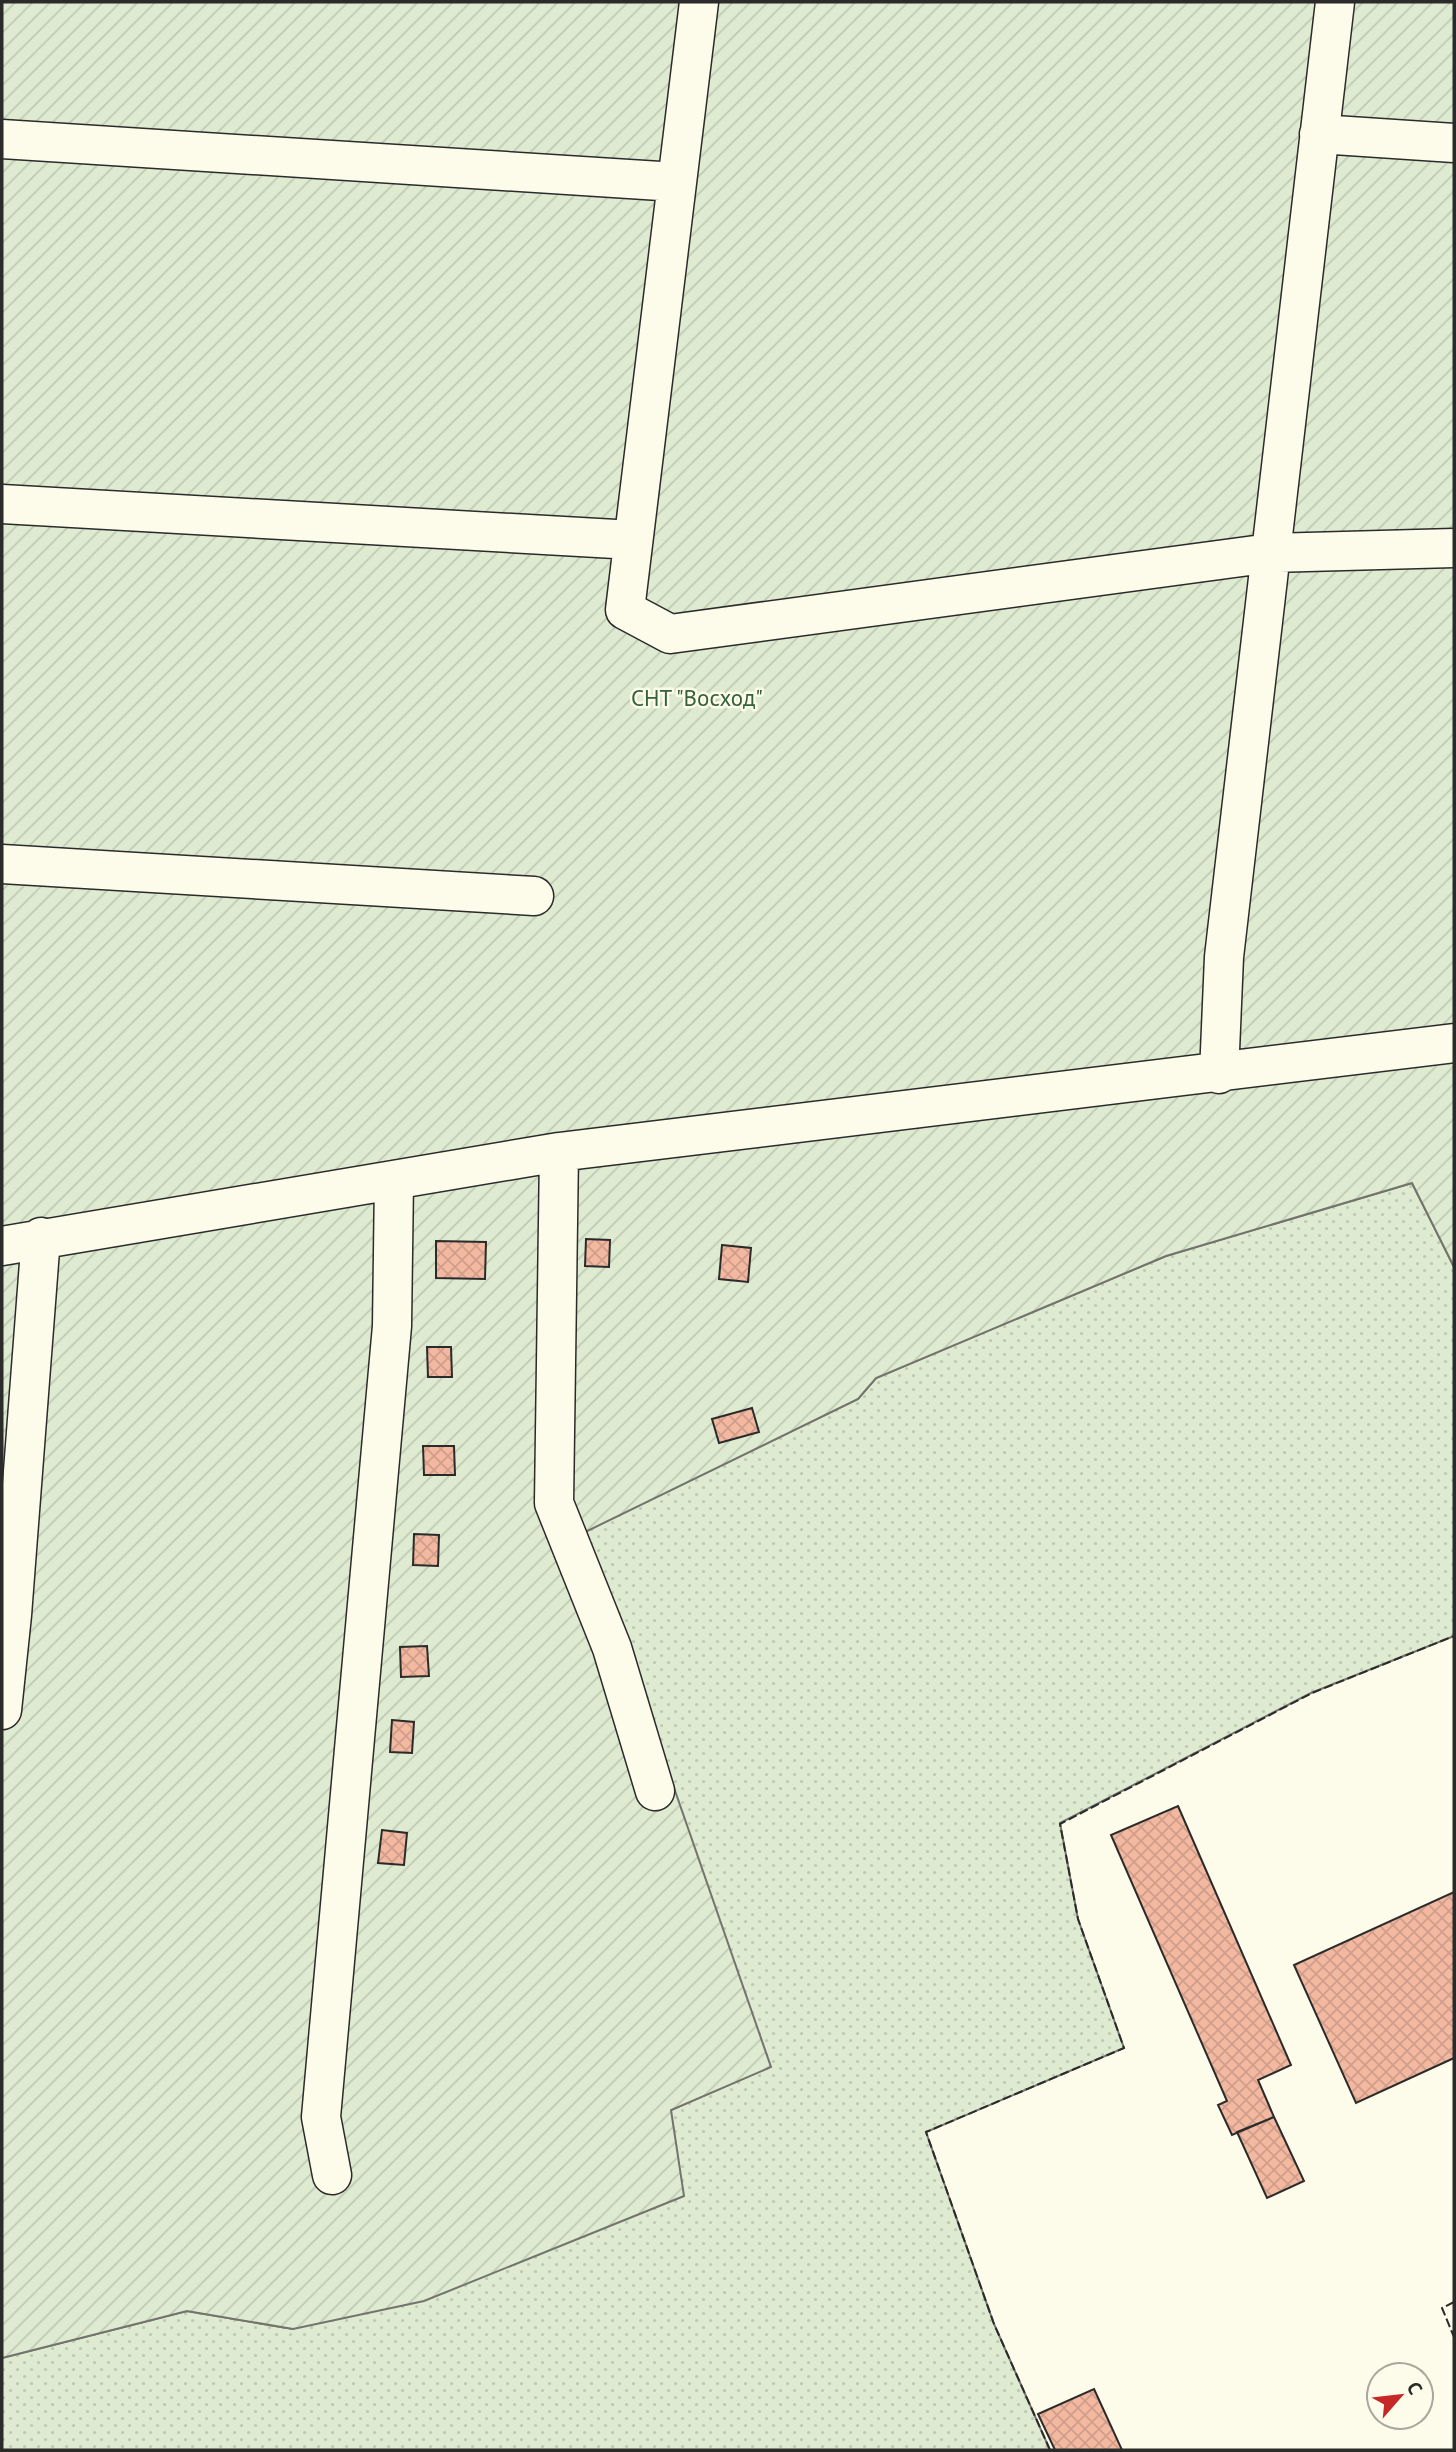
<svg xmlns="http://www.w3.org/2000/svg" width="1456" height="2452" font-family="'PT Sans',sans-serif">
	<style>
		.grass { fill: url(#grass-dots); stroke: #74746e; stroke-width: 2 }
		.garden { fill: url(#garden-furrows); stroke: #74746e; stroke-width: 2 }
		.building { fill: url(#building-cross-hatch); stroke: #2b2b2b; stroke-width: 2 }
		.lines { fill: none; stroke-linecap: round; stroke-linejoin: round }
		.minor-casing { stroke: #2b2b2b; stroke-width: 41 }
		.minor { stroke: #fdfbea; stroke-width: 38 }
		.fence { stroke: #2b2b2b; stroke-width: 2; stroke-dasharray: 9 3.5; stroke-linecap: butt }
		.labels { text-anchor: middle; stroke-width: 5; stroke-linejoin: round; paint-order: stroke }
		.park-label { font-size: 23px; fill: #34623c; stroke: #fdfbea }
	</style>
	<defs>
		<pattern id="grass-dots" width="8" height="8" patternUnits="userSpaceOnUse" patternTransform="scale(1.75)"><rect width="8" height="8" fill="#deebd1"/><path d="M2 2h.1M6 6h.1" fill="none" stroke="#bfcab4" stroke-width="1.8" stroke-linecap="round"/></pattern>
		<pattern id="garden-furrows" width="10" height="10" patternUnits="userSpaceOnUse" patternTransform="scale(1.75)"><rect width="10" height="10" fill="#deebd1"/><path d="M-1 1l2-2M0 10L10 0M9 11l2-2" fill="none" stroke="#bfcab4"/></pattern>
		<pattern id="building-cross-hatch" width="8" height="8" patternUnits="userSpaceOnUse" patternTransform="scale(1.75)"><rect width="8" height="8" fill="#f2b8a0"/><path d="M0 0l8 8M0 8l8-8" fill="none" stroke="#d09e8a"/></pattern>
	</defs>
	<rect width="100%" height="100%" fill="#fdfbea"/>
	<path class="grass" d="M1412,1183L1454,1267V1636L1311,1693L1060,1823L1078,1919L1124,2048L926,2132L994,2324L1050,2450H2V2358L187,2311L293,2329L671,2110L770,2067L578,1535L858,1399L876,1378L1166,1256Z"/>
	<path class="garden" d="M2,2H1454V1267L1412,1183L1166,1256L876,1378L858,1399L579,1535L623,1641L771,2067L671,2110L684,2196L424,2301L293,2329L187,2311L2,2358Z"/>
	<path class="building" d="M586,1239L610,1240L609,1267L585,1266Z
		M436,1241L486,1242L485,1279L436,1278Z
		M722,1245L751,1248L748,1282L719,1279Z
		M427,1347H451L452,1377H428Z
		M752,1408L759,1432L719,1443L712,1419Z
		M423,1446H454L455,1475H424Z
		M414,1534L439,1535L438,1566L413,1565Z
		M427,1646L429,1676L401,1677L400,1647Z
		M392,1720L414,1722L412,1753L390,1752Z
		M1178,1806L1291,2065L1258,2080L1274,2117L1232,2135L1218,2105L1227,2101L1111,1835Z
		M382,1830L407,1833L404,1865L378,1863Z
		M1454,1892V2058L1356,2103L1294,1965Z
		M1274,2117L1304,2181L1267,2198L1237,2132Z
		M1094,2389L1122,2450H1055L1038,2414Z"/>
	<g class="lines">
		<defs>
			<path id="minor" d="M699,2L625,610L670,634L1270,553L1454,548
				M1319,134L1454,143
				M2,139L676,182
				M2,504L633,540
				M2,864L534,896
				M1219,1074L1224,957L1335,2
				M559,1152L554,1503L612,1648L655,1791
				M2,1246L559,1152L1454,1043
				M2,1710L12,1615L41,1237
				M332,2175L321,2117L392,1326L394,1180"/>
		</defs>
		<use href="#minor" class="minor-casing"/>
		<use href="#minor" class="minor"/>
		<path class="fence" d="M1454,2302L1442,2308L1454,2337
			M1050,2450L994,2324L926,2132L1124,2048L1078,1919L1060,1824L1312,1693L1454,1636"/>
	</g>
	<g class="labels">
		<g class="park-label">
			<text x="697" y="706">СНТ "Восход"</text>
		</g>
	</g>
	<rect width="1456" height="2452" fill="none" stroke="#2b2b2b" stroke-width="7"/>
	<g transform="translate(1400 2396) rotate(62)"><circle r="33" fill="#fdfbea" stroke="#a9a89e" stroke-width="2"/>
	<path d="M0-5L12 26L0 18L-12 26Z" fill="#c62828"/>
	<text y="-10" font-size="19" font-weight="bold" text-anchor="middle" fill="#2b2b2b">С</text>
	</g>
</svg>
